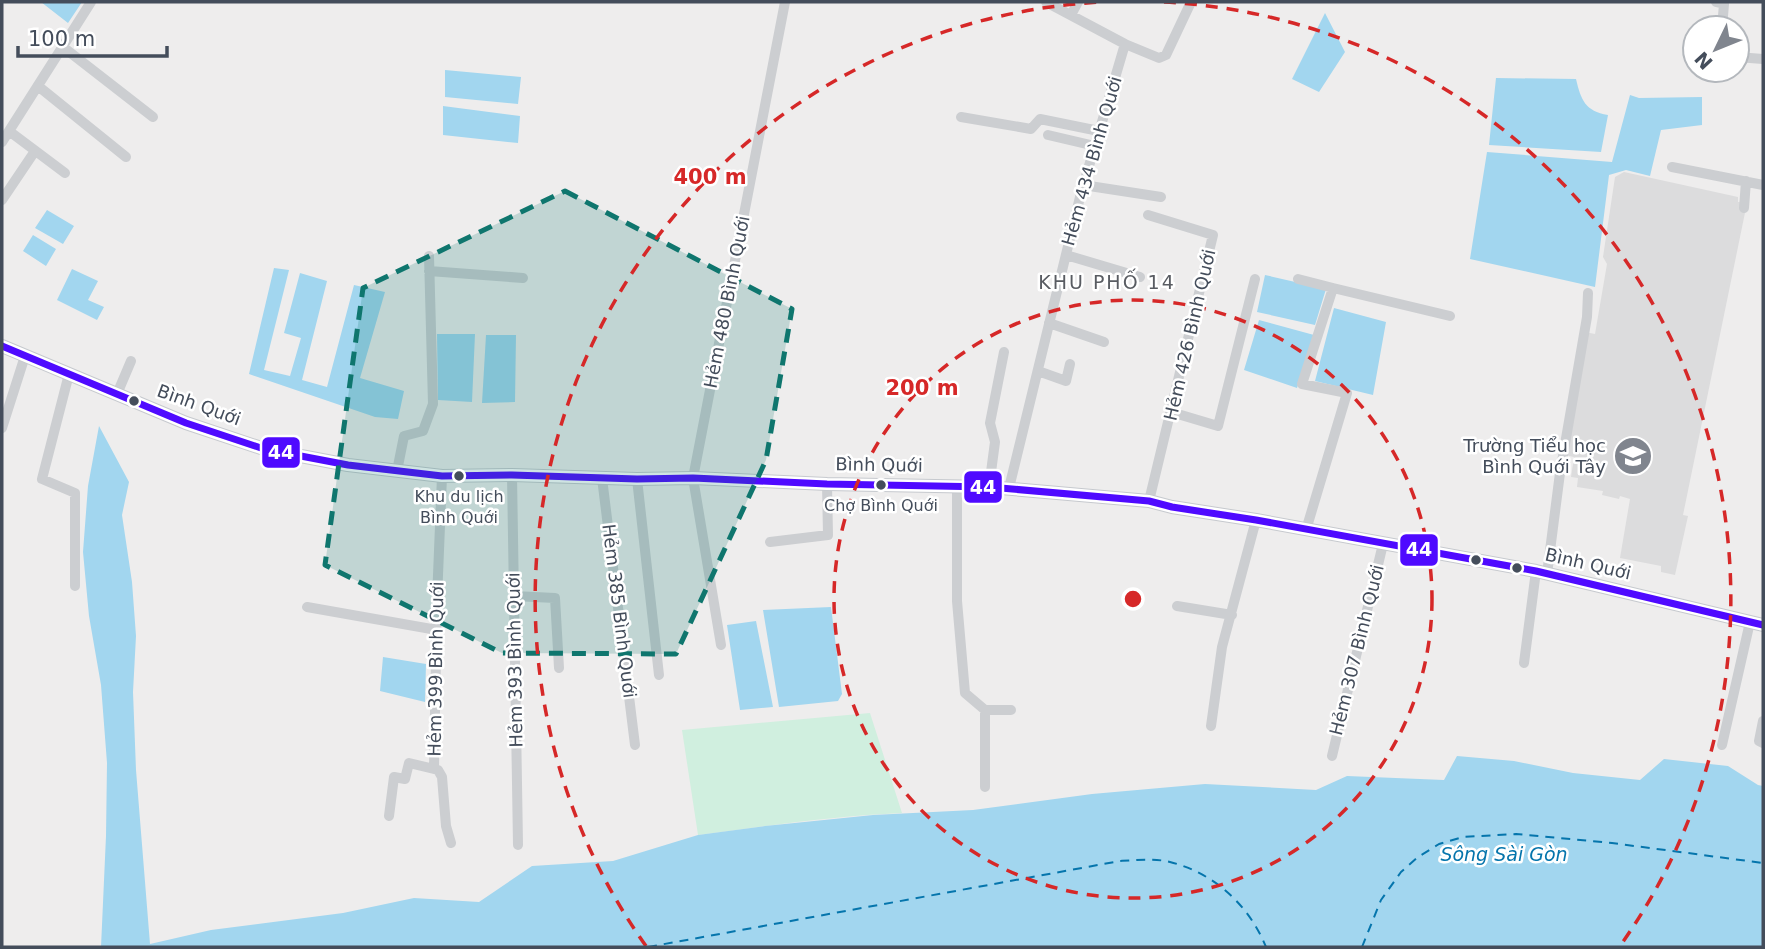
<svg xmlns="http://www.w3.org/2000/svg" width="1765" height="949" font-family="'DejaVu Sans',sans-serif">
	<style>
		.education { fill: #dcdcdd }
		.green { fill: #d0efdf }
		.water { fill: #a2d6ef }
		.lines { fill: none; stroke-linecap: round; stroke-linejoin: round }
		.ferry { stroke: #0575ac; stroke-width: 2; stroke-dasharray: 9 7; stroke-linecap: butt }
		.minor { stroke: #ccced1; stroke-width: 10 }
		.major { stroke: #c6c9ce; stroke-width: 14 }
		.bus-1-casing { stroke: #fff; stroke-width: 12 }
		.bus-1 { stroke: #4f0aff; stroke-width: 7 }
		.marked { fill: #0f766e; fill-opacity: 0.2; stroke: #0f766e; stroke-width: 5; stroke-dasharray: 14 9; stroke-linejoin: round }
		.ring { fill: none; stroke: #d62828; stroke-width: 3.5; stroke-dasharray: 12 9 }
		.bus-dot { fill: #444d5b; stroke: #fff; stroke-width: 2.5 }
		.labels { text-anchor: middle; stroke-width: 5; stroke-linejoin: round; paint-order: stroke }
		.bus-label { font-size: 16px; fill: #444d5b; stroke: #fff }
		.street-label { font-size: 18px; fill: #444d5b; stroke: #fff }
		.poi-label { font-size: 18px; fill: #444d5b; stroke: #fff; text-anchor: end }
		.neighbourhood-label { font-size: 19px; letter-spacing: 2px; fill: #595c62; stroke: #fff }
		.water-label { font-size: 19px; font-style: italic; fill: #0575ac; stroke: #fff }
		.centre { fill: #d62828; stroke: #fff; stroke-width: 3.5 }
		.ring-label { font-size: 21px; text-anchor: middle; font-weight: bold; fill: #d62828; stroke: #fff; stroke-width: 5; stroke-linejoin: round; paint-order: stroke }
		.line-badge { stroke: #fff; stroke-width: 2.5 }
		.badge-label { font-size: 19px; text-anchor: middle; font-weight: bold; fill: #fff }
	</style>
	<rect width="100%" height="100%" fill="#eeeded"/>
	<path class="education" d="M1624,172L1738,197V202L1747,203L1683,515L1688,516L1675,575L1661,572V566L1620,558L1630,499L1620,496L1619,499L1602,495L1603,491L1577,487L1578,478L1571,477L1574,457L1565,455L1585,332L1595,334L1607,264L1603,257L1615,177Z"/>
	<path class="green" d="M870,713L902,813C834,816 765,826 698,835L682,730Z"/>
	<path class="water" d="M41,2H82L68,23Z
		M1325,13L1345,52L1319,92L1292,79Z
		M445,70L521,77L518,104L445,97Z
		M1496,78L1576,79C1581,100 1585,111 1608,115L1601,152L1489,145Z
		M1630,95L1639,98L1702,97V125L1661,130L1650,176L1626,170L1609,175L1595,287L1470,259L1487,152L1612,162Z
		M443,106L520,116L518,143L443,135Z
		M47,210L74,226L63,244L35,228Z
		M33,235L56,249L46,266L23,251Z
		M274,268L289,270L264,370L290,376L301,338L284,333L300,273L327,281L302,380L327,387L354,285L385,292L360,378L404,391L398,419L375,417L249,374Z
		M72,269L98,281L88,300L104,307L97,320L57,300Z
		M1265,275L1326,289L1315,325L1257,312Z
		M1334,308L1386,322L1373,395L1315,381Z
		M1259,320L1314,335L1297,388L1244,370Z
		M437,334H475L472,402L438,400Z
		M486,335H516L515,402L482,403Z
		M99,426L129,482L122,515L132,582L136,636L133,692L136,770L150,944L211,930L343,913L414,898L479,902L532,866L613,861L698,835L765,826L873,815L973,810L1092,794L1205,784L1316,790L1347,776L1444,780L1457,756L1514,761L1573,773L1640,780L1664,759L1728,766L1758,785L1763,786V947H101L106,836L107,763L101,685L89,616L83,552L88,486Z
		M831,607L842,694L838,701L779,707L763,610Z
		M756,621L773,707L740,710L727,625Z
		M383,657L426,664L425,702L380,691Z"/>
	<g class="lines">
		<path class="ferry" d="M648,947L1120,861C1137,860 1154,858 1170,862C1214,873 1249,905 1266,947
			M1362,947L1381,900L1401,872L1418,857L1439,844L1463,837L1516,834L1612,843L1763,863"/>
		<path class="minor" d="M1716,2L1724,4L1722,28
			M1071,15L1078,2
			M1125,44L1159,58L1166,55L1191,2
			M63,47L153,117
			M1737,57L1763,59
			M38,86L126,157
			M961,117L1031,129L1040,119L1099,131
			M9,131L65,173
			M1048,135L1095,146
			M2,142L91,2
			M1672,167L1763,185
			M1083,185L1161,197
			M2,200L35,151
			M1744,208L1746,181
			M1148,215L1213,235L1149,501
			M1066,255L1140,277
			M429,271L523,278
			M1298,279L1333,288
			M1049,323L1104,342
			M1038,371L1066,381L1070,364
			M69,374L42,479L75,493V586
			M117,394L131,361
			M1171,412L1218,426L1255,279
			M2,428L25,356
			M397,471L404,436L423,431L433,404L429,256
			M512,475L518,845
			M602,478L635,745
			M637,479L659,675
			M957,486V601L965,693L985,710V787
			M989,487L995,442L990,423L1004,352
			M1009,488L1081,193L1125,44L1046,2
			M1306,530L1347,393L1302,384L1333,288L1450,316
			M770,542L828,535L827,484
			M1547,574L1560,473L1587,317L1588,293
			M514,596L555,598L559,668
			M1177,606L1232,615
			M307,607L437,630
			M721,645L693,478L785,2
			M1524,663L1536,571
			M985,710H1011
			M1763,721L1759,741L1763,743
			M1211,726L1222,647L1256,520
			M1722,745L1750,622
			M1332,756L1383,544
			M434,769L438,770L442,777L446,826L451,843
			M389,816L394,777L405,779L409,763L434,769L437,600L442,476"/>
		<path class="major" d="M2,346L186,423L264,449L348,465L442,476L512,475L637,479L693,478L827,484L989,487L1149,501L1172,507L1256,520L1536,571L1763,625"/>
		<defs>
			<path id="bus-1" d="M2,346L186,423L264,449L348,465L442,476L512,475L637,479L693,478L827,484L989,487L1149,501L1172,507L1256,520L1536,571L1763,625"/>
		</defs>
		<use href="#bus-1" class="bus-1-casing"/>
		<use href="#bus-1" class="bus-1"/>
	</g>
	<path class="marked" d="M565,191L792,309L766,460L676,654L502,653L325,565L363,288Z"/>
	<g class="ring">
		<circle cx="1133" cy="599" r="299"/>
		<path d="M646 946A598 598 0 0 1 1102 2M1164 2A598 598 0 0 1 1620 946"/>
	</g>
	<defs>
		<symbol id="school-disc" viewBox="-11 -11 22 22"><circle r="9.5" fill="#80858e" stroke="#fff"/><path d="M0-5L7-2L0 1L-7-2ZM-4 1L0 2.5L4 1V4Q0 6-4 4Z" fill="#fff"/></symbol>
	</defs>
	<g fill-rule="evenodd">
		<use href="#school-disc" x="1611" y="434" width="44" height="44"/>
	</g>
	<g class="bus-dot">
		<circle cx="134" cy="401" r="6"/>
		<circle cx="459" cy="476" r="6"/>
		<circle cx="881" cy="485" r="6"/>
		<circle cx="1476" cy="560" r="6"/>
		<circle cx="1517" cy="568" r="6"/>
	</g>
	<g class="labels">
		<g class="bus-label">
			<text x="459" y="502">Khu du lịch<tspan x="459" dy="21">Bình Quới</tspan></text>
			<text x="881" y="511">Chợ Bình Quới</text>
		</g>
		<g class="street-label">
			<text transform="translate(1092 161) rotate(-74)" y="6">Hẻm 434 Bình Quới</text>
			<text transform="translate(727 302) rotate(-79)" y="6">Hẻm 480 Bình Quới</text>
			<text transform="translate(1190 335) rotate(-77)" y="6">Hẻm 426 Bình Quới</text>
			<text transform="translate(199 405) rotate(20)" y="6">Bình Quới</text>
			<text transform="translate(879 465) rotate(1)" y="6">Bình Quới</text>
			<text transform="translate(1588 564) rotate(13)" y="6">Bình Quới</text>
			<text transform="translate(619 611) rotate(83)" y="6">Hẻm 385 Bình Quới</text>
			<text transform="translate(1357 650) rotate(-76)" y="6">Hẻm 307 Bình Quới</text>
			<text transform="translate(515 660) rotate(-91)" y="6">Hẻm 393 Bình Quới</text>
			<text transform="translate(436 669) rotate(-89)" y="6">Hẻm 399 Bình Quới</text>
		</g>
		<g class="poi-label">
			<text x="1606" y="452">Trường Tiểu học<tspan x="1606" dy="21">Bình Quới Tây</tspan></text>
		</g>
		<g class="neighbourhood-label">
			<text x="1107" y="289">KHU PHỐ 14</text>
		</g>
		<g class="water-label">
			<text x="1504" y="861">Sông Sài Gòn</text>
		</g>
	</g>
	<circle cx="1133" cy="599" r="10" class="centre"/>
	<g class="ring-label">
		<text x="710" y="184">400 m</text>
		<text x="922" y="395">200 m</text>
	</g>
	<g class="line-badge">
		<rect x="261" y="436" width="40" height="33" rx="7" fill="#4f0aff"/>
		<rect x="963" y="470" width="40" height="34" rx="7" fill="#4f0aff"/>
		<rect x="1399" y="533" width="40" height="34" rx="7" fill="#4f0aff"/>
	</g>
	<g class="badge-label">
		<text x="281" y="459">44</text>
		<text x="983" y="494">44</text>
		<text x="1419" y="556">44</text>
	</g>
	<rect width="1765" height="949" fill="none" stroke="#444d5b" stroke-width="7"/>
	<g transform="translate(1716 49) rotate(227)"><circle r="33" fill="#ffffff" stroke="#b4b8bd" stroke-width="2"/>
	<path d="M0-5L12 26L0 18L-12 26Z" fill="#80858e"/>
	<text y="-10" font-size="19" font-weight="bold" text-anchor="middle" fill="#444d5b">N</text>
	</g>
	<path d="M18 46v10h149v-10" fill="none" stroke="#444d5b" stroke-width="3.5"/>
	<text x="28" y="46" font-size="21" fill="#444d5b" stroke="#ffffff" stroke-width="5" paint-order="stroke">100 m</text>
</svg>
